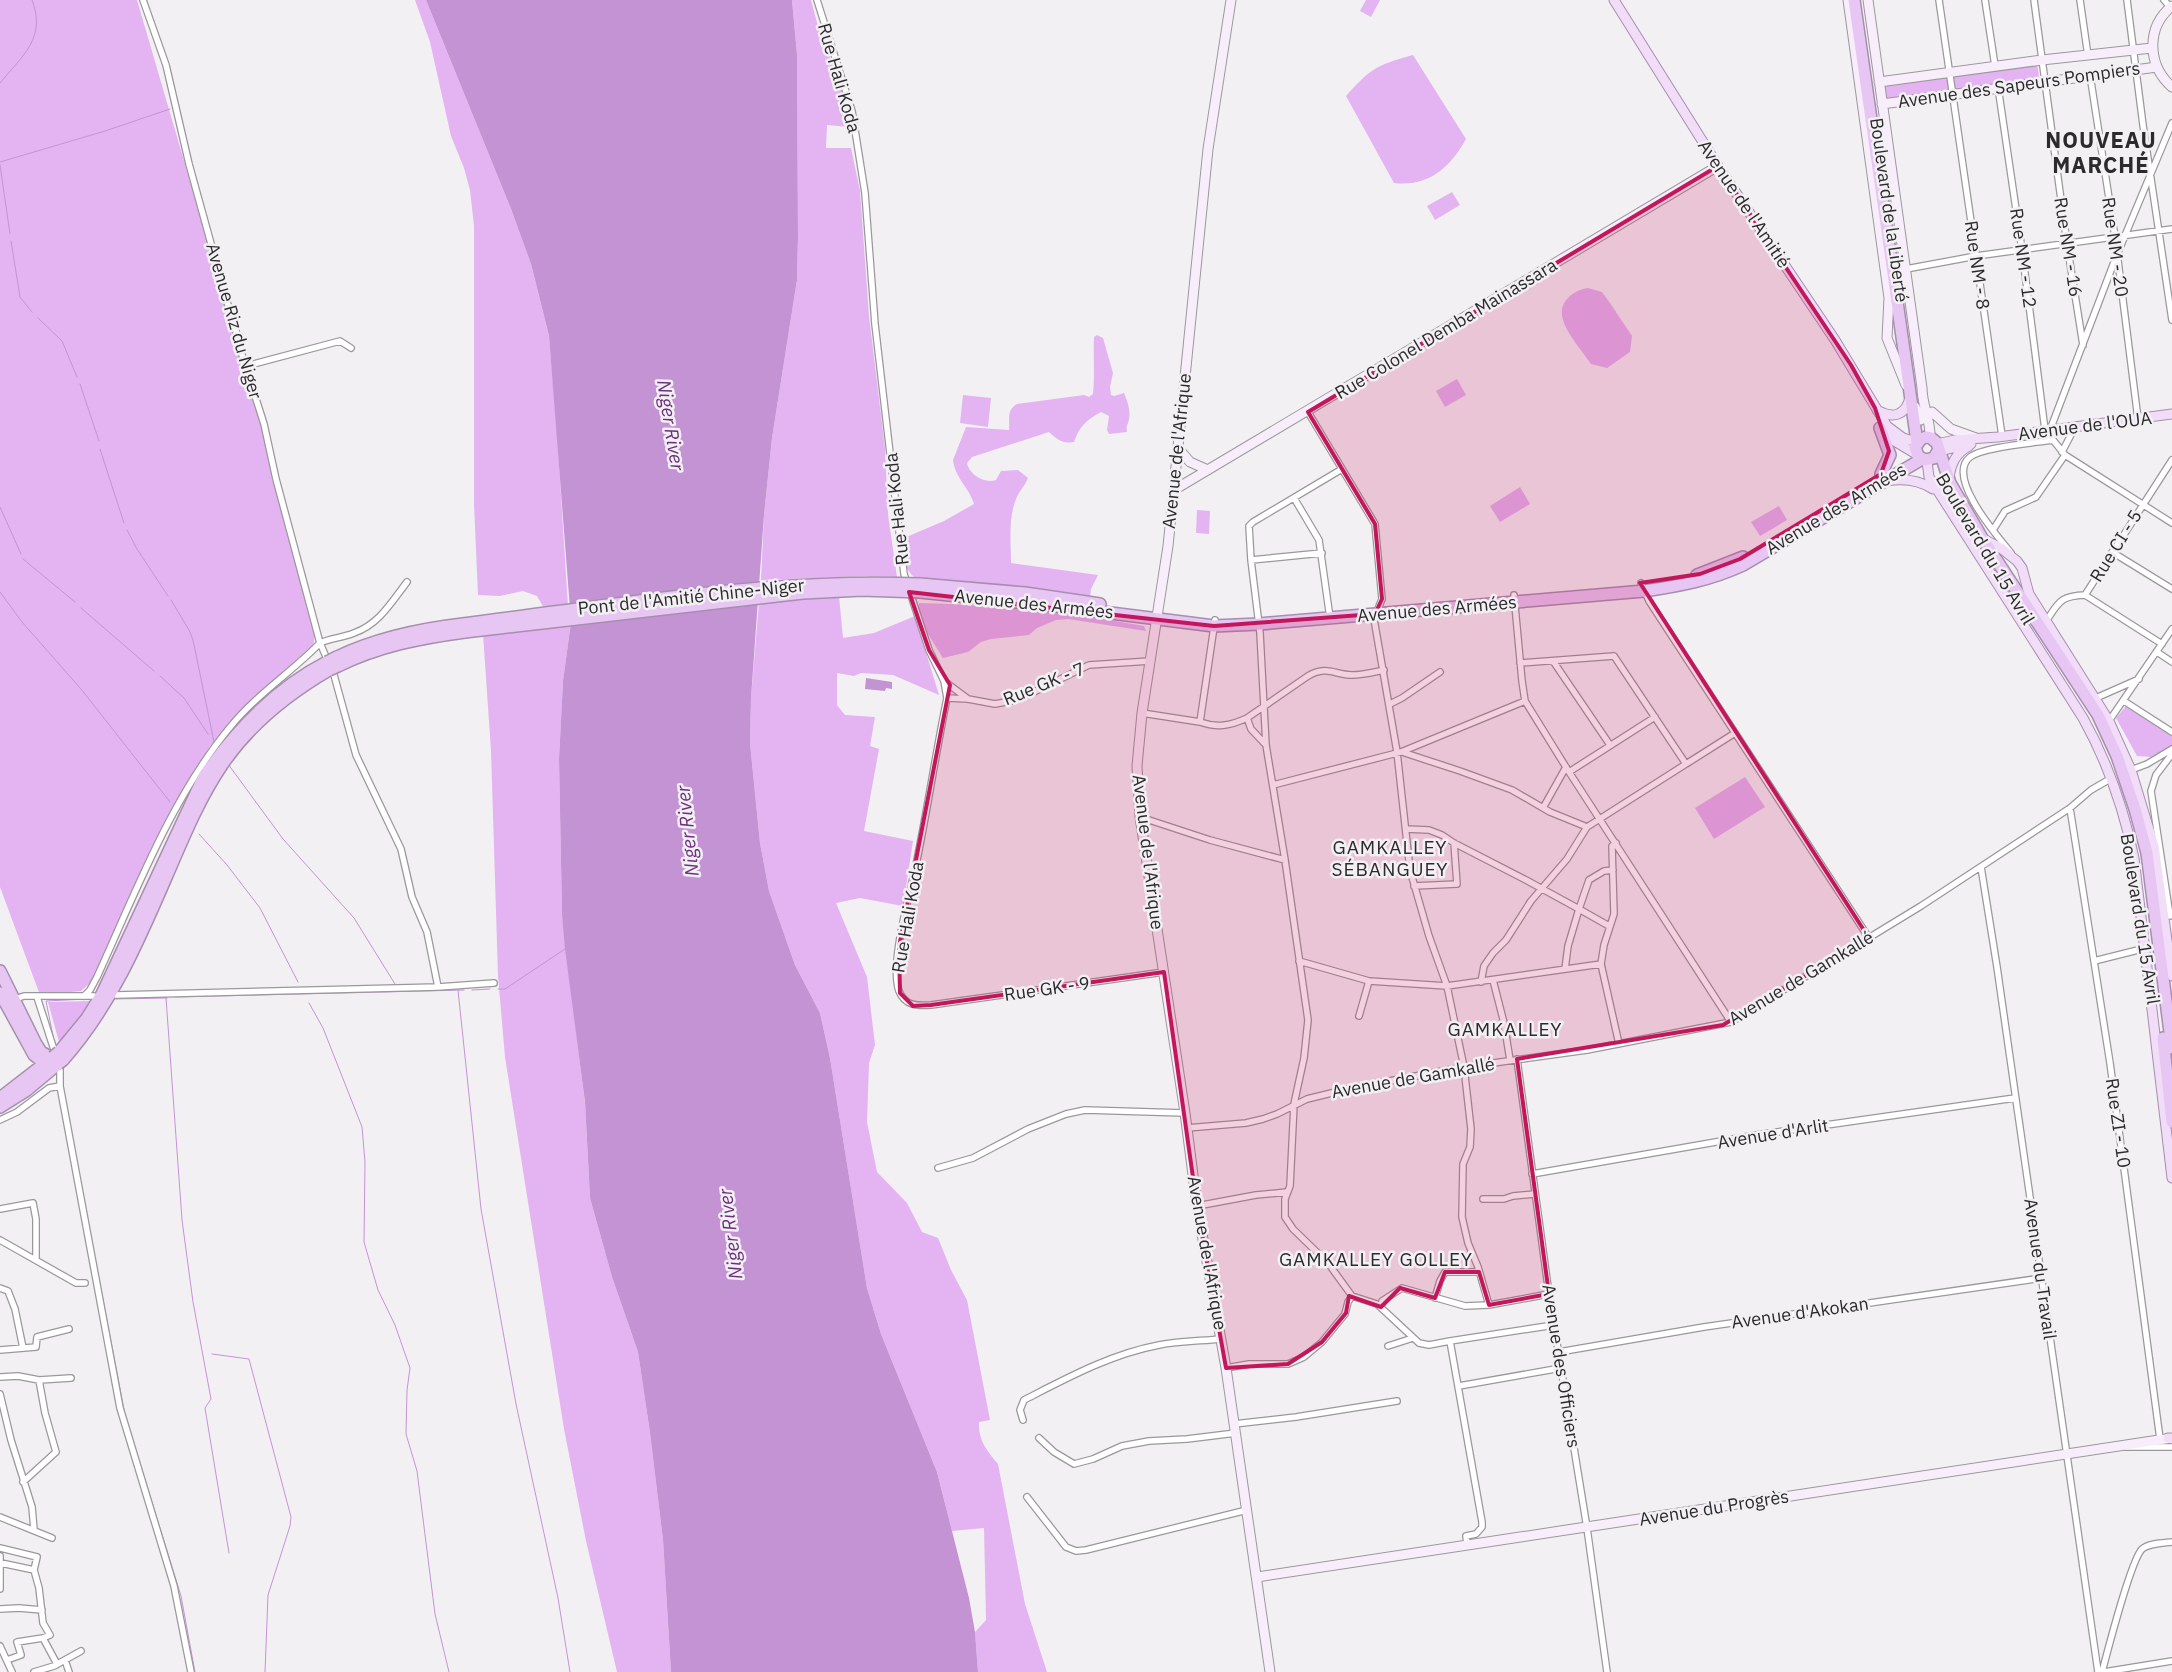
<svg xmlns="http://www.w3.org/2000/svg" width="2172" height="1672" font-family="'IBM Plex Sans',sans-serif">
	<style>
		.green { fill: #e3b4f1 }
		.water { fill: #c493d4 }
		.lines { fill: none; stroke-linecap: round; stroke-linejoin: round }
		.stream { stroke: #c493d4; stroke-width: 1 }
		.street-casing { stroke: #9b989b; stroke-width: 8 }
		.secondary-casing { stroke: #9b989b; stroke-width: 11 }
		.primary-casing { stroke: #a68fad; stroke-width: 11 }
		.highway-casing { stroke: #a68fad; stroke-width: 14 }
		.street { stroke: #fff; stroke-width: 5.5 }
		.secondary { stroke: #f8eefb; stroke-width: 9 }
		.primary { stroke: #f1ddf8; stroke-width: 9 }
		.highway { stroke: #e8c6f3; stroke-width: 11 }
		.highway-bridge-casing { stroke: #a68fad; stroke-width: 14; stroke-linecap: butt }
		.highway-bridge { stroke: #e8c6f3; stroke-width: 11 }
		.marked { fill: #c2185b; fill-opacity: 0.2; stroke: #c2185b; stroke-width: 4; stroke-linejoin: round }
		.labels { text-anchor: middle; stroke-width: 5; stroke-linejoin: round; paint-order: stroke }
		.street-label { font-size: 18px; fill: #2a292b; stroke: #f3f0f4 }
		.water-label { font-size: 19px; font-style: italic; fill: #6b2f7c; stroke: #f3f0f4 }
		.neighbourhood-label { font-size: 19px; letter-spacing: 1px; fill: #2c2a2c; stroke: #f3f0f4 }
		.district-label { font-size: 22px; font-weight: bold; letter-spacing: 1px; fill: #2c2a2c; stroke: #f3f0f4 }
	</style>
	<rect width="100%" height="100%" fill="#f3f0f4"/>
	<path class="green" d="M0,0H137L263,431L315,635L313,647L241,711L210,746L168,819L92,981L81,991L40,995L0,887Z
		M415,0H426L511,209L531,264L549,336L557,432L568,606L544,608L537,596L523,591L500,596L478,595L474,504V226L470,190L464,168L451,136L430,42Z
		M792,0H811L821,38L839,76L849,127L827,125L826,148H851L860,191L869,316L885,448L888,514L897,577L863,576L761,580L764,515L772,438L797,280L798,236L797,54Z
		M1366,0H1380L1371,17L1360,11Z
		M1413,55L1466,139C1450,168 1428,187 1394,183L1346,96C1371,68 1377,65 1413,55Z
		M2037,64L2039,76L2037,79L1955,90L1952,83L1953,75Z
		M1946,76L1949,85L1948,90L1884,99L1883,85Z
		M1452,192L1460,205L1435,220L1427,206Z
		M1588,288L1602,292L1610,303L1632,336L1630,352L1607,368L1591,364C1583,352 1567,334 1563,320C1557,303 1573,290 1588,288Z
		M1097,335L1103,338L1113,373L1110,387L1111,395L1114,396L1124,393C1127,400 1131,411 1129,419C1128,425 1126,425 1127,432L1109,434L1107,430L1109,416L1101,412C1086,420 1079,427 1074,442C1062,444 1057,439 1049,432L972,457L967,463C969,474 984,484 996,480L1001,471L1018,470L1028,478C1025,486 1019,491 1016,499C1008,519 1011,542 1011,563L1098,575L1091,589L1090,598L921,581C918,579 913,577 911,574C903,565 900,549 904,538L944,521L974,504C970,489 955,478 953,460L966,427L1009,430C1010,420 1006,410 1017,404L1084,395L1089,397L1093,394C1095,375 1093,356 1094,337Z
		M1457,379L1466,395L1445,407L1436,391Z
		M963,395L991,398L988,427L960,423Z
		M1520,487L1530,504L1500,522L1490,506Z
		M1779,506L1787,520L1760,536L1751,522Z
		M1197,510L1210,511L1209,534L1196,533Z
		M839,596L843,638L874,633L915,616L939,695L893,675L861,673L854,676L837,673V705L845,715L875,717L870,746L879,749L864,831L913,841L903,906L860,898L836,903L867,977L875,1045L869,1063L867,1122L877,1172L907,1203L922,1232L938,1238L951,1270L967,1300L990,1420L979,1422C978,1440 987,1451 998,1464L1025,1604L1047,1672H978L975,1632L986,1620L984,1528L952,1531L937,1472L881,1334L867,1288L830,1058L820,1013L795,965L769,891L760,843L750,743L751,698L759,602Z
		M919,603C995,605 1070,612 1144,626L1146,631L1068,619L1056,620L1037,628L1029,635L991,639L981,642L968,652L943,658C934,642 917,622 919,603Z
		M571,622L563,681L559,759L562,915L585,1103L590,1198L612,1277L638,1352L650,1433L663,1540L671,1672H617L586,1541L564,1429L505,1057L498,976L491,751L483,634Z
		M2126,706L2172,735V745L2151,757L2137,756L2116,718Z
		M1745,777L1765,807L1714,839L1695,808Z
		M93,1001L59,1042L48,1002Z"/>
	<path class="water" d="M426,0H792L797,54L798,236L797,280L772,438L764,515L751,698L750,743L760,843L769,891L795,965L820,1013L830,1058L867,1288L881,1334L937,1472L969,1598L975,1632L978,1672H671L663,1540L650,1433L638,1352L612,1277L590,1198L585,1102L565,949L562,915L559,759L563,681L571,622L549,336L531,264L511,209Z
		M866,678L892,682V689L886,688L885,691L865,689Z"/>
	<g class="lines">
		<path class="stream" d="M0,83C22,56 47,38 32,0
			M0,162L105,131L170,109
			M0,165L10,234
			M11,241L20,297L32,312
			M38,318L62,341L77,377
			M80,384L99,441
			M100,449L124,523
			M0,507L21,554
			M127,530L137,549L168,596
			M23,559L75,602
			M0,592L22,622L81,689L170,802
			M171,600L189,630L193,640L214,742
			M81,608L154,671
			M160,676L184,698L208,734
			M228,764L283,839L354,918L395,984
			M199,834L227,865L260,908L298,982
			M498,989H505L565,949
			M458,990L481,1209L516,1404L558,1598L570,1672
			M472,990L490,989
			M175,997L464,990
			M166,998L182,1220L193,1302L211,1399L205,1408L229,1553
			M114,999L167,998
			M309,1003L323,1028L362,1127L365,1162L364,1242L378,1290L395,1325L410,1368L407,1390L406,1434L417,1471L435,1614L449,1672
			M54,1041L46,1001L86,999
			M96,1263L125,1415L181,1596L195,1672
			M212,1354L249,1359L291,1517L290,1526L268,1595L265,1672"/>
		<defs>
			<path id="street" d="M143,0L166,65L189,164L231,316L235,322L237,339L264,424L276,479L320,643L334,675L356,755L401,849L412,897L427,932L438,987
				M817,0L852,111L865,193L875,324L904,574L929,650L944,681L947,698C936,752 928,806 917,860C911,891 889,963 899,991C905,1006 917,1006 931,1005L1164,972
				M1939,0L2002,436
				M1985,0L1995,66
				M2034,0L2067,244L2083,345
				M2080,0L2088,56
				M2127,0L2143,125L2172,320
				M2164,0L2170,7
				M2090,75L2115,237L2138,419
				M1906,269L1976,256L2172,229
				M246,366L340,341L351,348
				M1308,412L1375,524L1382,599L1374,619L1397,752L1410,870L1429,936L1447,986L1464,1067L1471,1129L1470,1147L1463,1164L1462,1217L1468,1243L1478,1267L1489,1305
				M2050,430L2116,257L2172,123
				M2062,452L2075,427
				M2065,455L2172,523
				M1342,469L1253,522L1249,526L1251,560L1260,633L1266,745L1285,860L1308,1020L1304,1058L1294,1104L1290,1186L1285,1199V1217L1293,1229L1328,1263L1352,1296L1377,1304L1419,1343L1429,1345L1450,1341
				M1294,498L1319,540L1330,618
				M1993,530L2005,511L2036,497L2065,455L2045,430L2022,250L1998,87
				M2112,552L2172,589
				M2011,553C1998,537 1945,477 1970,457C1983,447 2034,443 2053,440
				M1251,560L1322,553
				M1641,583L1649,601L1869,938
				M1514,595L1522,681L1525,701L1569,772L1731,1022
				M2085,595L2162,644
				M2049,617C2060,599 2064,596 2085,595L2172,460
				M2157,652L2172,662
				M1553,661L1610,745
				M1520,663L1614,656L1686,764L1735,733
				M944,681L968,699
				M947,698L968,699L995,704L1011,701L1036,691L1089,665L1150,661
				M2096,698L2139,679
				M2124,701L2172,732
				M1390,704L1402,698L1440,672
				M1142,713L1200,722L1215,620
				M1247,718L1251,729L1266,745
				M2109,721L2172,629
				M1200,722C1217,728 1230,726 1247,718L1308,676C1327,665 1335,675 1352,675C1363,675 1374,672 1384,670
				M1402,752L1460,771L1512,790L1550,812L1587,827
				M2131,770L2147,764L2172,749
				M1569,772L1655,717
				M1273,785L1401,752L1525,701
				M1543,808L1566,767
				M2070,808L2110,1063L2160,1439
				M1140,817L1210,840L1285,860
				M1406,829L1429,830L1442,835L1454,843L1526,880L1579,909L1568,946L1565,969
				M1981,867L1997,967L2098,1672
				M1414,886L1457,884L1454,843
				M2170,916L2151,791L2156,775L2172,754
				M1609,926L1579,909L1589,880L1604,871L1613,870
				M1299,961L1369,981L1447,986L1601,964L1604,945L1614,914L1612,846L1616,843
				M2094,961L2146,948
				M1601,964L1619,1044
				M1493,980L1504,1023L1510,1060
				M1481,982L1484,966L1493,953L1506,940L1531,901L1567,859L1587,827L1686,764
				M116,995L438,987L494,983
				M84,996L90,990L97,977C135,894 172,796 231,726C257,694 292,672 320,643C331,638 342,638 354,633C379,624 391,603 407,582
				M37,997L56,1056
				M12,1000L24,996H94
				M1359,1016L1369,981
				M1517,1059L1549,1294L1587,1528L1607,1672
				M60,1065V1086L120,1408L174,1586L191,1672
				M0,1120L17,1112L49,1088L60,1086
				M1187,1128L1246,1123L1263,1119L1277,1114L1307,1099L1352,1088L1464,1067L1587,1050L1731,1022L1921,906L2070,808L2091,790L2110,779
				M938,1168L973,1158L1028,1129L1066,1114L1085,1110L1185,1113
				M1532,1174L1756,1135L2015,1098
				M1483,1199H1504L1513,1196L1535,1194
				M1197,1206L1256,1195L1287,1192
				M0,1209L33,1203L36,1219V1258
				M0,1240L76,1283H85
				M0,1288L8,1291L15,1309L23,1348
				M1435,1298L1440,1281L1445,1272H1479
				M1381,1307L1382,1301L1402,1288L1465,1306L1489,1305L1549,1294
				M1388,1346L1413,1338
				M0,1350L36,1347L37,1337L69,1329
				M1559,1352L1704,1327L2042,1278
				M1226,1368L1249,1364H1288L1304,1357L1322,1342L1345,1314L1348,1302L1352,1296
				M0,1377L18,1376L39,1380L71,1378
				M1459,1386L1561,1368
				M0,1394L11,1440L32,1507L34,1530
				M1023,1420L1020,1410L1024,1400C1067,1378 1111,1354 1159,1345C1179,1341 1201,1341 1221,1339
				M1234,1424L1296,1417L1397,1401
				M1039,1438L1054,1452L1074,1464L1093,1459L1122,1446L1149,1441L1187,1439L1236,1433
				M2126,1447H2172
				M23,1482L56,1452L45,1413L39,1380
				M1027,1497L1066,1547L1076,1551L1086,1550L1247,1510
				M0,1517L52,1538
				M1467,1545L1466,1536L1476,1534L1482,1527V1522L1450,1341L1554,1325
				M0,1548L37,1557L34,1570L39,1588L43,1623L50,1635L43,1638
				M0,1556V1589
				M1,1563L34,1570
				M0,1609L19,1608L42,1610
				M0,1646L12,1672
				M7,1660L21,1655L17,1642L43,1638L57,1664
				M65,1660L69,1672
				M34,1672L54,1666L81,1651
				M2102,1672C2108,1650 2130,1562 2142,1549C2149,1543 2163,1543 2172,1542
				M2104,1672L2172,1661"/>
			<path id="secondary" d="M1231,0L1208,149L1168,546L1142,713L1137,766L1140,817L1185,1113L1197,1206L1226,1368L1270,1672
				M1848,0L1889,298L1887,338L1906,385
				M1868,0L1922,388C1922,406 1931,420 1930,438
				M2172,6C2146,27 2147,65 2172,87
				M1879,82L2042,60L2152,48
				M1882,104L2157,67
				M1915,407L1921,420
				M1932,412L1951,429L1976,438
				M1178,448L1190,462L1208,470
				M1174,490L1718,166
				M1257,1577L2172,1438"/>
			<path id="primary" d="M1614,0L1718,166L1835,340L1887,426L1903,438L1917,442
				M1877,410C1893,419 1905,416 1910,398
				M1882,430L1896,442L1916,454
				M1937,444L1955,440L1998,437L2172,414
				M1938,451L1971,444
				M1927,461L1929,477L2083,718C2107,761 2124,810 2134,858L2172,1178
				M1949,478C1951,463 1956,453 1969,446
				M1887,481C1904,478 1919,480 1933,489
				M1982,538L2002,549L2017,561L2022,568L2029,594L2109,721L2131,770L2154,846L2172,976
				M2168,1438L2172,1439"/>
			<path id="highway" d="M1854,0L1917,442
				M1880,428L1890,455L1881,474
				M1938,451L1934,458L1925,460L1918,456L1915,447L1921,439L1926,437L1931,438L1937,443L1950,483L1982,538L2098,715L2117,756L2135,809L2147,853L2172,1048
				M1697,575L1743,557
				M920,584L1025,593L1100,604
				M920,592L1055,606L1214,626L1259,624L1644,591C1679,586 1711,580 1743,565L1922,459
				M337,657C377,638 419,629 463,624
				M338,666C379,646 420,638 465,632
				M0,971L36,1044L41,1052L52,1058
				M0,993L34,1055L48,1066L58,1065
				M2163,1038L2172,1122
				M59,1052L87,1018L102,994L204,776C237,729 276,688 327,662
				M63,1060C113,1004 142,933 171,866C186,831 201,796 222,765C249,725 288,694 329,670
				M0,1098L49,1060
				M0,1107L27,1090L58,1064"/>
		</defs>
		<use href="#street" class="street-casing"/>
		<use href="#secondary" class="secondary-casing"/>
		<use href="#primary" class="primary-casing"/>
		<use href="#highway" class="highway-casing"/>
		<use href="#street" class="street"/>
		<use href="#secondary" class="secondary"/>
		<use href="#primary" class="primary"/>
		<use href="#highway" class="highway"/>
		<defs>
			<path id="highway-bridge" d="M463,624C615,605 767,578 920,584
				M465,632L803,593L862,590L920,592
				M327,662L337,657
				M329,670L338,666
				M53,1057L59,1052
				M58,1064L63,1060"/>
		</defs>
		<use href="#highway-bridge" class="highway-bridge-casing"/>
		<use href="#highway-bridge" class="highway-bridge"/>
	</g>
	<path class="marked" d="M1718,166L1851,365L1875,408L1889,451L1881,474L1740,559L1700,574L1640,583L1869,938L1723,1025L1517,1059L1549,1294L1489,1305L1479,1272H1445L1435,1298L1400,1288L1381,1307L1349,1296L1346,1313L1322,1342L1288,1364L1226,1368L1197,1206L1164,972L931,1005L913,1006L900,993L899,947L950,685L929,650L909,592L1214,626L1375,614L1382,599L1375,524L1308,412Z"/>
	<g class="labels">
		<g class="street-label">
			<text transform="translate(839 78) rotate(74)" y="6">Rue Hali Koda</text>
			<text transform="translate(2019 85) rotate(-8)" y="6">Avenue des Sapeurs Pompiers</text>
			<text transform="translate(1744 204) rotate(56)" y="6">Avenue de l'Amitié</text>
			<text transform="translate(1889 210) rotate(82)" y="6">Boulevard de la Liberté</text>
			<text transform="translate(2068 247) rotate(81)" y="6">Rue NM - 16</text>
			<text transform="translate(2115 247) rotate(82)" y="6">Rue NM - 20</text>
			<text transform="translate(2023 258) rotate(82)" y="6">Rue NM - 12</text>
			<text transform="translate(1977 265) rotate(82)" y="6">Rue NM - 8</text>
			<text transform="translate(234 321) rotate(74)" y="6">Avenue Riz du Niger</text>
			<text transform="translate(1446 329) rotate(-31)" y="6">Rue Colonel Demba Mainassara</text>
			<text transform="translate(2085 426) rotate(-7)" y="6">Avenue de l'OUA</text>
			<text transform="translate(1177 451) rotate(-84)" y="6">Avenue de l'Afrique</text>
			<text transform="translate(897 509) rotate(-96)" y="6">Rue Hali Koda</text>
			<text transform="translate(1836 509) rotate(-31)" y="6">Avenue des Armées</text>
			<text transform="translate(2116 546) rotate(-58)" y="6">Rue CI - 5</text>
			<text transform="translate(1985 549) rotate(59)" y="6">Boulevard du 15 Avril</text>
			<text transform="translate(691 597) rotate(-6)" y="6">Pont de l'Amitié Chine-Niger</text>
			<text transform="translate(1034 604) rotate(6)" y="6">Avenue des Armées</text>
			<text transform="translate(1437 609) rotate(-5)" y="6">Avenue des Armées</text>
			<text transform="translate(1044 684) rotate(-22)" y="6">Rue GK - 7</text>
			<text transform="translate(1148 852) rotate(83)" y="6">Avenue de l'Afrique</text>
			<text transform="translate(908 917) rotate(-80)" y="6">Rue Hali Koda</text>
			<text transform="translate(2140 919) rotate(81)" y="6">Boulevard du 15 Avril</text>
			<text transform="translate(1801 978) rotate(-31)" y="6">Avenue de Gamkallé</text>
			<text transform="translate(1047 989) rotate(-8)" y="6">Rue GK - 9</text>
			<text transform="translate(1413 1078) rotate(-10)" y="6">Avenue de Gamkallé</text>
			<text transform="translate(2118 1123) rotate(82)" y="6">Rue ZI - 10</text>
			<text transform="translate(1773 1134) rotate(-9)" y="6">Avenue d'Arlit</text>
			<text transform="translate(1207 1253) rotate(80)" y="6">Avenue de l'Afrique</text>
			<text transform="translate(2040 1269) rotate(82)" y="6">Avenue du Travail</text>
			<text transform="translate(1800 1313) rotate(-8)" y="6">Avenue d'Akokan</text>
			<text transform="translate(1561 1366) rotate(81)" y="6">Avenue des Officiers</text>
			<text transform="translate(1714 1508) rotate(-9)" y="6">Avenue du Progrès</text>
		</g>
		<g class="water-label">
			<text transform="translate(671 425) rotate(81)" y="7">Niger River</text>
			<text transform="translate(687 831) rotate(-96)" y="7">Niger River</text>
			<text transform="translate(730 1234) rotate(-97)" y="7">Niger River</text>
		</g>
		<g class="neighbourhood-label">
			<text x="1390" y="854">GAMKALLEY<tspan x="1390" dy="22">SÉBANGUEY</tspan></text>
			<text x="1505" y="1036">GAMKALLEY</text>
			<text x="1376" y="1266">GAMKALLEY GOLLEY</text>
		</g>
		<g class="district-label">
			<text x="2101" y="148">NOUVEAU<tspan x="2101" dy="25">MARCHÉ</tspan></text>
		</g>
	</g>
</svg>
